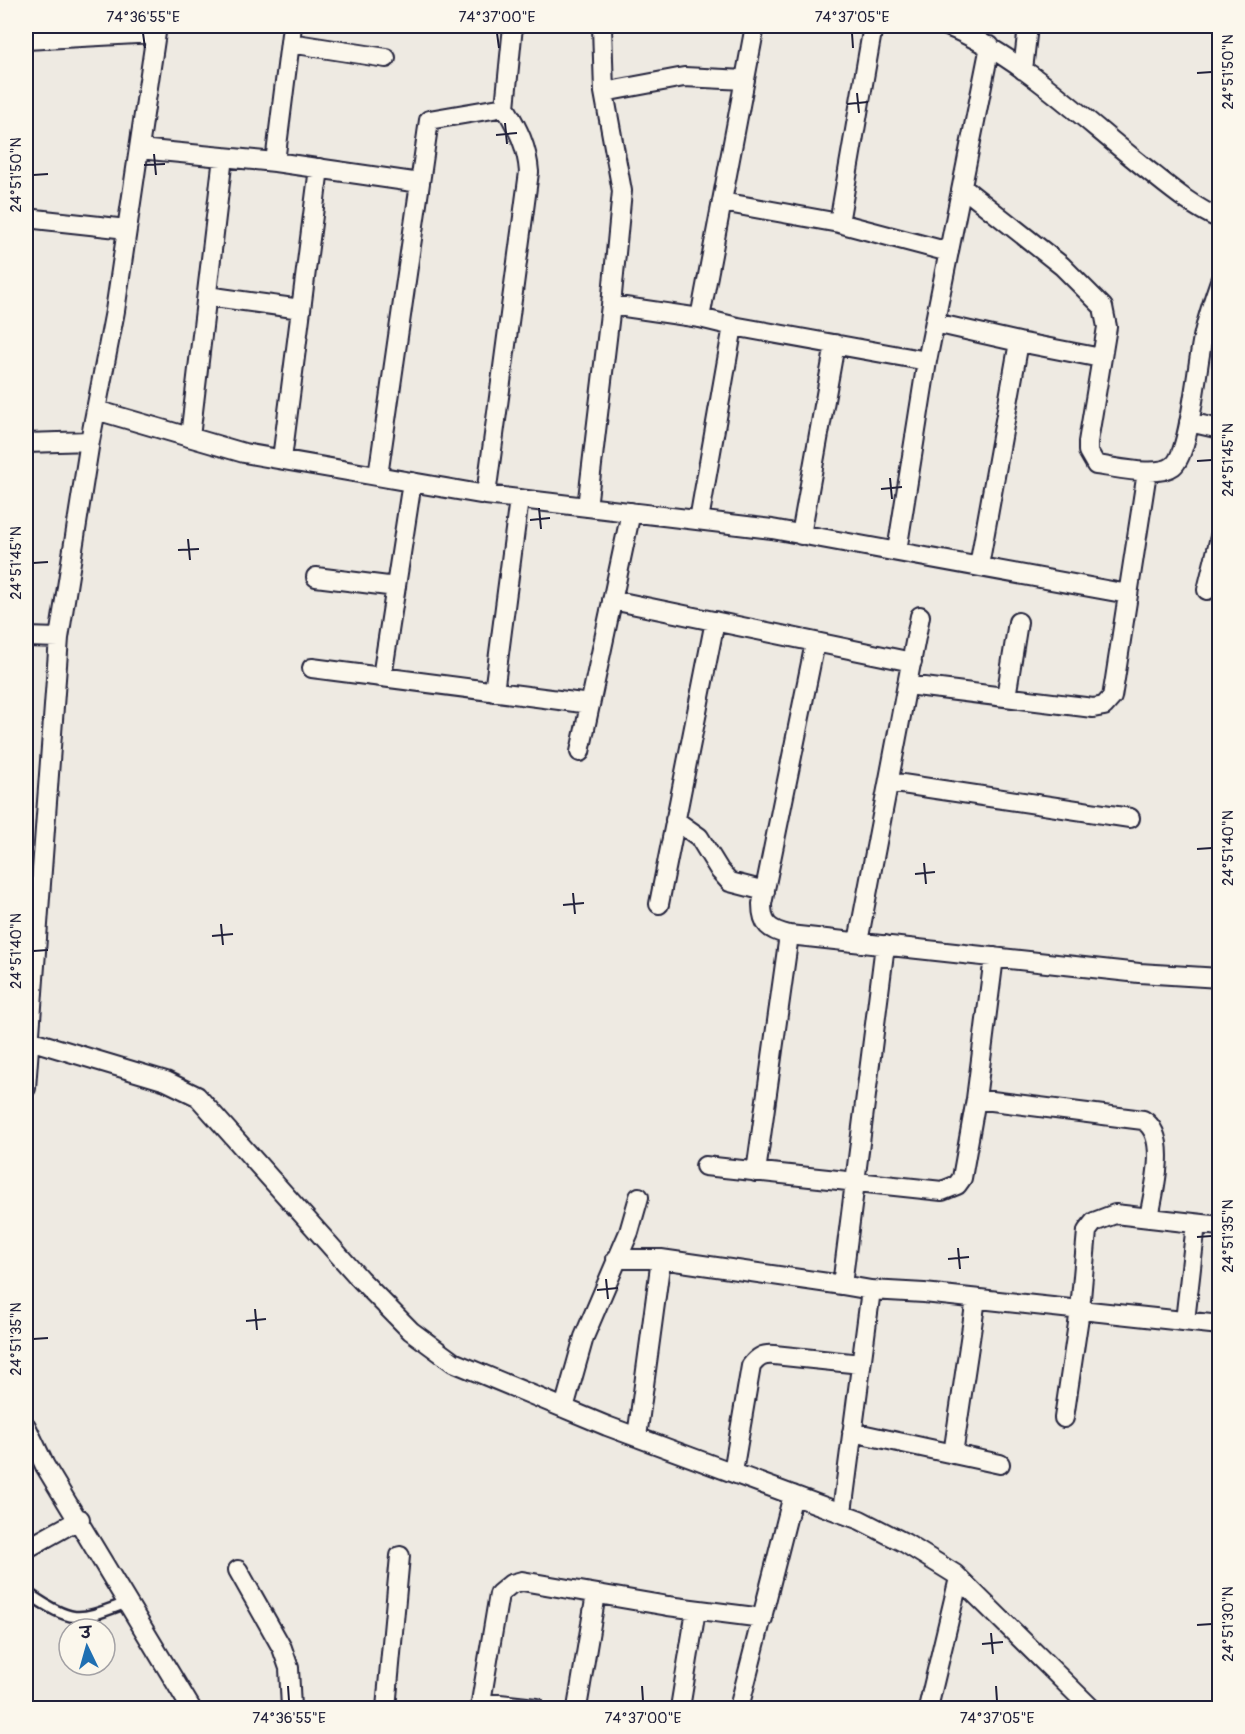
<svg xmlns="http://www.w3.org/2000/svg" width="1245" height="1734" font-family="Pangolin,'Playpen Sans Deva',sans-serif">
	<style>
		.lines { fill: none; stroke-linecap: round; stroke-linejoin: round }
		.lane-casing { stroke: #22223b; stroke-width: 14 }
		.street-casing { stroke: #22223b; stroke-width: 22 }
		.lane { stroke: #fbf7ec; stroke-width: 9 }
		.street { stroke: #fbf7ec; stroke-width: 18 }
		.ticks { fill: none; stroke: #22223b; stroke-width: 2 }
		.neatline { fill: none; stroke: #22223b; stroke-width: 2 }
		.ticks-label { font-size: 15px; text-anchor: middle; fill: #22223b }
	</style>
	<rect width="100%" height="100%" fill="#eeeae2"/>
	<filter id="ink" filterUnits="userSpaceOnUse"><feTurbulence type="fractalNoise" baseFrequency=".0167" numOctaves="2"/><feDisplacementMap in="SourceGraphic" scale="12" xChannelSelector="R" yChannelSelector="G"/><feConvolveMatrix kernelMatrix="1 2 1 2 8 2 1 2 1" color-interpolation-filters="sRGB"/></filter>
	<g filter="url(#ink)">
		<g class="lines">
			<defs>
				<path id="lane" d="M29,1594C75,1625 78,1621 129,1602"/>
				<path id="street" d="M602,26L604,92L622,191L611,305L700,318
					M873,26L839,223L949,252
					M947,26C1019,55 1083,119 1144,167C1168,186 1192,207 1220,219
					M26,40L155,33
					M290,43L386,58
					M1023,70L1028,26
					M604,92L684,77L745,80
					M139,149L275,162L292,26
					M275,162L420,183L429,120L505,107L513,26
					M962,187L1062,266L1103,307L1107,327L1088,442V451L1096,465C1115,467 1157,478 1173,466C1191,452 1197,359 1204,333C1208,316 1214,298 1220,281
					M722,202L839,223
					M26,218L127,229
					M207,296L301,309
					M935,323L1019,342L979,566
					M733,326L700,318L755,26
					M1019,342L1101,358
					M96,410L244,453L486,495L772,529L1128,594
					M1189,422L1220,429
					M190,437L223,157
					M26,443L90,441
					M282,459L319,168
					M378,476L420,183
					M486,495L529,172C527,146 518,129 505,107
					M587,507L611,305
					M699,520L733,326L927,361
					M801,535L835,344
					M897,551L927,361L990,46
					M316,577L396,587
					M1207,590L1220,537
					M612,600L912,662
					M26,637L59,638
					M815,643L762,904C762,925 769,930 789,935L1139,973L1220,978
					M312,668L590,704
					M382,677L412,482
					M908,685L1093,708L1104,706L1112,697L1115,679L1147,472
					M494,692L519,499
					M1006,697L1018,622
					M580,752L631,512
					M889,782L1130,818
					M675,820L699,837L720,871L730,882L765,891
					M659,904L715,621
					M858,942L920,616
					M29,1040L166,1081L197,1096L360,1279L411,1331L453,1362L607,1426L860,1520L905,1543L955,1574L1091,1708
					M26,1088L59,638L90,441L115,311L157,26
					M976,1099L1143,1120C1170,1136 1153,1192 1149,1218
					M705,1166L942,1191L957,1185L962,1178L976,1099L994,957
					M756,1172L789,935
					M616,1259H661L842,1285
					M871,1290L842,1285L885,945
					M1185,1321L1196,1224
					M564,1408L584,1337L629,1232L639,1197
					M1064,1418L1080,1310L1087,1231L1094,1222L1115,1214L1220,1226
					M26,1426L45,1466L191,1708
					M852,1432L1000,1464
					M637,1437L661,1259
					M953,1454L976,1299
					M733,1472L751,1366C758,1357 763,1354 774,1355L861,1364
					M842,1512L871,1290L924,1293L1220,1325
					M26,1549L80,1519
					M238,1570L282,1648L289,1668L291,1708
					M481,1702L536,1708
					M386,1708L400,1556
					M480,1708L499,1594L511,1584L522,1581L668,1606L763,1618
					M577,1708L596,1594
					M680,1708L696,1610
					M739,1708L793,1495
					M928,1708L959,1578"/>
			</defs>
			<use href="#lane" class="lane-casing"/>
			<use href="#street" class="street-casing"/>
			<use href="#lane" class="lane"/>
			<use href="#street" class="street"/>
		</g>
	</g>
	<path class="ticks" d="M143,33L145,48M497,33L499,48M852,33L853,48M1197,73L1212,72M857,93L859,113M847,104L868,102M505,123L507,144M496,135L517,133M154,154L156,175M144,165L165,164M33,175L48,174M1197,461L1212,460M890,478L892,499M881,489L902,487M539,508L541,529M530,520L550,518M188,539L190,560M178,550L199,549M33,563L48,562M1197,849L1212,848M924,863L926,884M915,874L935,872M573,893L575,914M563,905L584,903M221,924L223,945M212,936L233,934M33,951L48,950M1197,1237L1212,1236M958,1248L960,1269M948,1259L969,1257M606,1279L608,1299M597,1290L618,1288M255,1309L257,1330M246,1321L266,1319M33,1339L48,1338M1197,1625L1212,1624M991,1633L993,1654M982,1644L1003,1642M288,1686L289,1701M642,1686L643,1701M996,1686L997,1701"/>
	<rect width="1245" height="1734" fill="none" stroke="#fbf7ec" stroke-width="66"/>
	<g transform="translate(87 1647) rotate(355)"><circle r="28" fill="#fbf7ec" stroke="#a4a2a5" stroke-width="1.5"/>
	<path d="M0-4.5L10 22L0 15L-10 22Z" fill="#1f6fb2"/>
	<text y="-9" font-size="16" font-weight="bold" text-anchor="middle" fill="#22223b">उ</text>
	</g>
	<rect x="33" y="33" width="1179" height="1668" class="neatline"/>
	<g class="ticks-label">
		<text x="143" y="22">74°36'55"E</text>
		<text x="497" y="22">74°37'00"E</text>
		<text x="852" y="22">74°37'05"E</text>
		<text transform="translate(1228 72) rotate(-90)" y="5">24°51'50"N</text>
		<text transform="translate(16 175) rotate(-90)" y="5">24°51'50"N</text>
		<text transform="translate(1228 460) rotate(-90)" y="5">24°51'45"N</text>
		<text transform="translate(16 563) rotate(-90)" y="5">24°51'45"N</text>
		<text transform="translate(1228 848) rotate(-90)" y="5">24°51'40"N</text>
		<text transform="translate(16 951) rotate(-90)" y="5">24°51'40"N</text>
		<text transform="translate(1228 1236) rotate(-90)" y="5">24°51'35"N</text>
		<text transform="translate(16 1339) rotate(-90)" y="5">24°51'35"N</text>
		<text transform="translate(1228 1624) rotate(-90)" y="5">24°51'30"N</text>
		<text x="289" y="1723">74°36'55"E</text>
		<text x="643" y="1723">74°37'00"E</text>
		<text x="997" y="1723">74°37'05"E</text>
	</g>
</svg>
